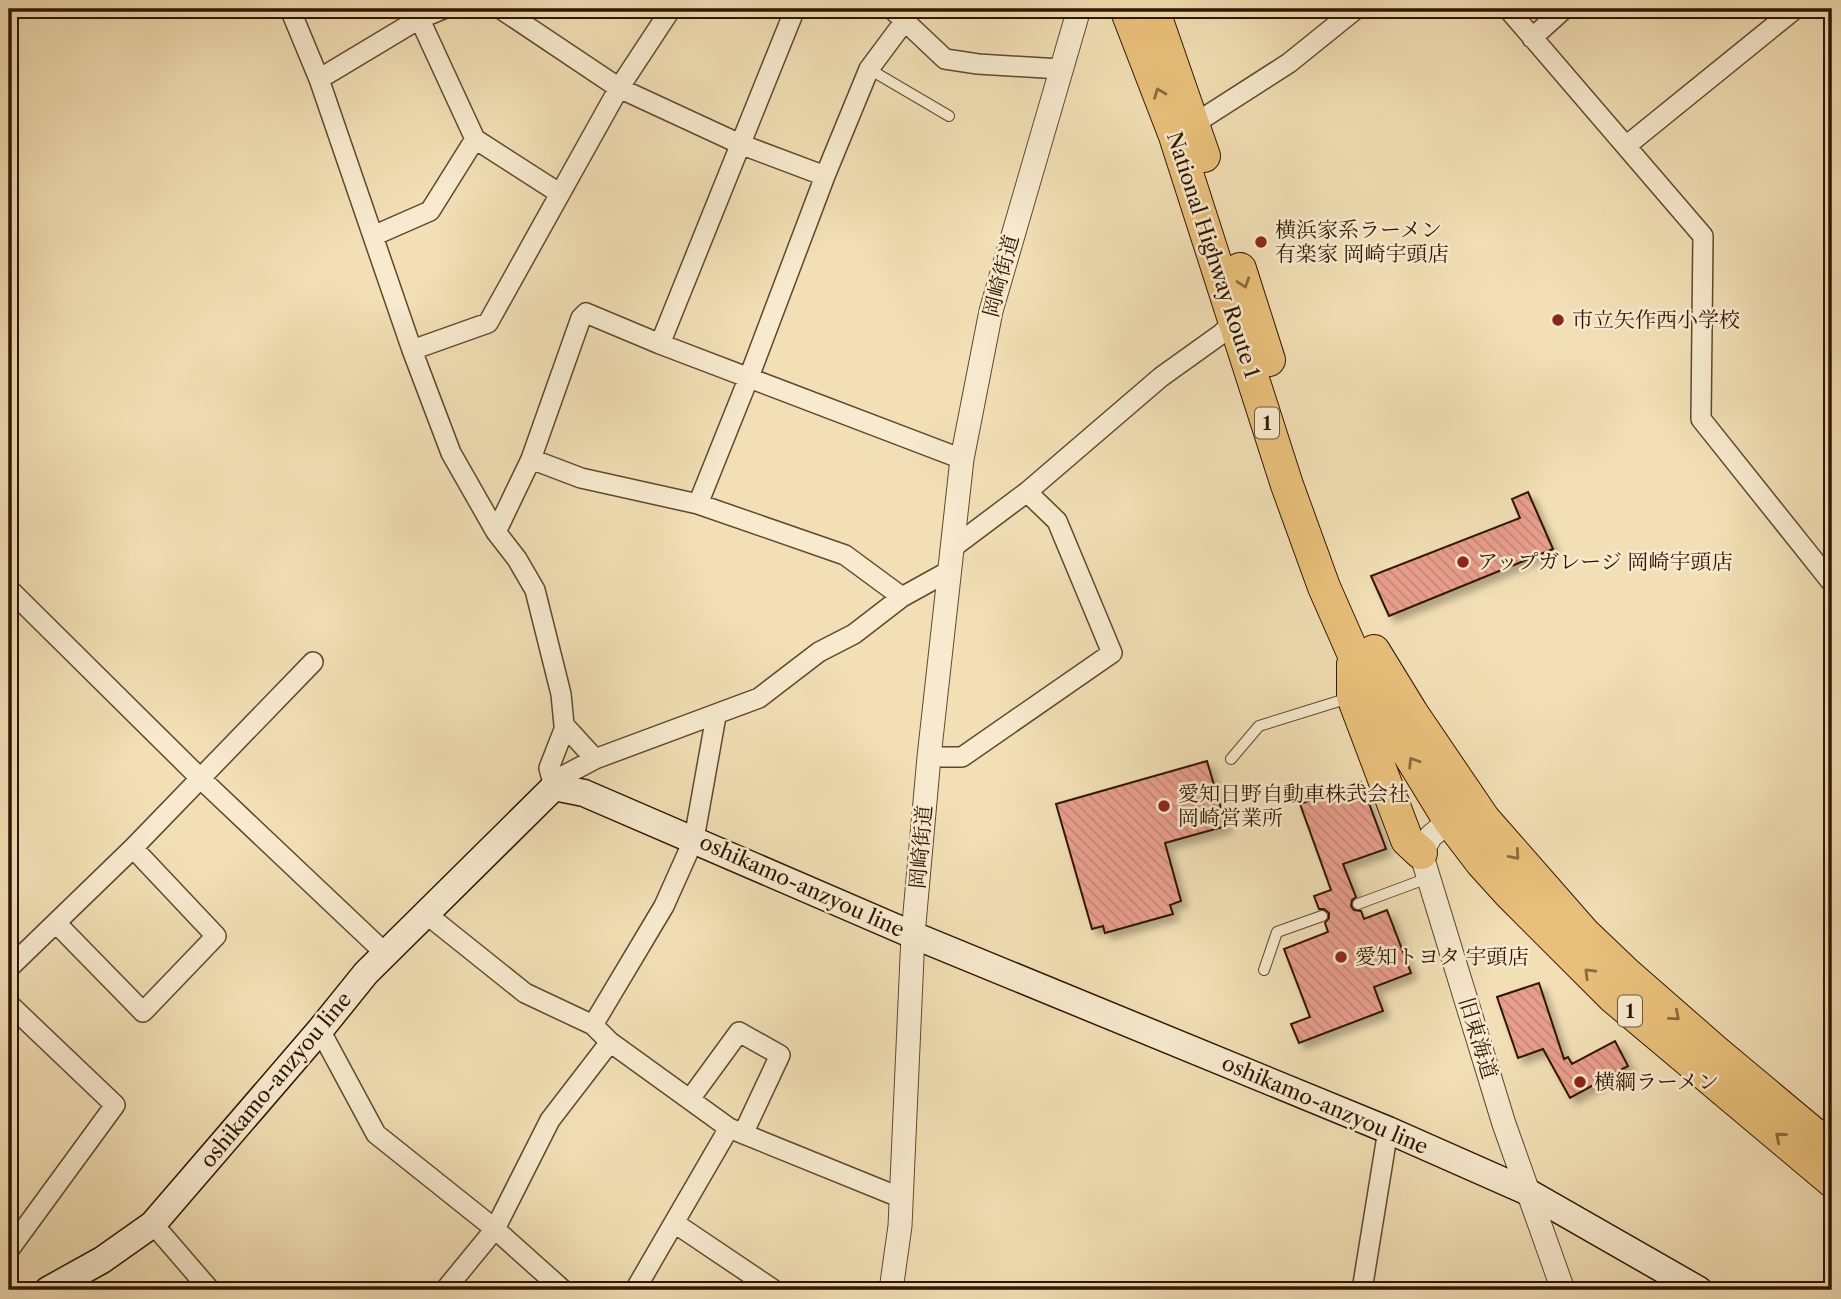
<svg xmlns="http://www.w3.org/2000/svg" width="1841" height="1299" font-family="'Libre Caslon Text','Noto Serif JP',serif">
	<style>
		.building { fill: url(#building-back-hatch); stroke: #301500; stroke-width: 2; filter: url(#shadow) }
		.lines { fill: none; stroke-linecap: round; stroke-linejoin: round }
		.service-casing { stroke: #60482d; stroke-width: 12 }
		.minor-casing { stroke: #60482d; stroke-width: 22 }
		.tertiary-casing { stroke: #60482d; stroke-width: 25 }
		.secondary-casing { stroke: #301500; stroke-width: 29 }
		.trunk-casing { stroke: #301500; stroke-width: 34 }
		.service { stroke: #f7eacf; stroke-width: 10 }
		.minor { stroke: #f7eacf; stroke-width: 19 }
		.tertiary { stroke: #f7eacf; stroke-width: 23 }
		.secondary { stroke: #f7eacf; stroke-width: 26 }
		.trunk { stroke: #e9c07a; stroke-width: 32 }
		.oneway { stroke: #8c6a3d }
		.poi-dot { fill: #8f2418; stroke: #f7eacf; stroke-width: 2.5 }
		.labels { text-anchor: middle; stroke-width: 5; stroke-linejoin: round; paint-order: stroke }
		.shield { fill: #f7eacf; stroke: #6c553e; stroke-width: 2 }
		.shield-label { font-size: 19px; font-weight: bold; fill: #301500 }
		.poi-label { font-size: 21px; fill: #301500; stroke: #f7eacf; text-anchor: start }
		.street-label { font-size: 21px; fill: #301500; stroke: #f7eacf }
	</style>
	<defs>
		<pattern id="building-back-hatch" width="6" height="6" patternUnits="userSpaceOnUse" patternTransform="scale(1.75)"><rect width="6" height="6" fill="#e89e8c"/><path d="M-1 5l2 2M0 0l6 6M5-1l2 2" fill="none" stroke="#c78777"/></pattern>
		<filter id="shadow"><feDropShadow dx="6" dy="6" stdDeviation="3.5" flood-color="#0004"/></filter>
	</defs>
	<rect width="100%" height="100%" fill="#f2dfb5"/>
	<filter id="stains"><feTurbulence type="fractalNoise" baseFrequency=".00286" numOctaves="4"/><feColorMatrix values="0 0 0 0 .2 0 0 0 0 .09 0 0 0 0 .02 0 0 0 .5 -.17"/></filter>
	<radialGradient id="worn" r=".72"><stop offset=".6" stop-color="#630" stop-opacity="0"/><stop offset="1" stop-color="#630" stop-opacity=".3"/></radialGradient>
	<path class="building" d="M1528,492L1553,549L1389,616L1371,576L1520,518L1512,499Z
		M1207,761L1226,826L1165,843L1181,901L1170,905L1173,914L1105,933L1103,926L1092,929L1056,804Z
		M1361,782L1386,849L1343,864L1356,897L1352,900L1351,906L1354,910L1361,911L1364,919L1387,910L1411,973L1374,987L1383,1011L1299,1043L1291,1024L1310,1017L1284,949L1328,932L1325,923L1329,918V913L1324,909H1319L1314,896L1331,890L1300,804Z
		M1539,983L1564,1059L1568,1057L1572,1064L1615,1041L1628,1066L1570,1098L1543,1049L1518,1058L1497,997Z"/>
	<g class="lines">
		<defs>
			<path id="service" d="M869,69L949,116
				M1231,759L1259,726L1349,698
				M1358,904L1428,878
				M1264,970L1277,932L1322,916"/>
			<path id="minor" d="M290,9L319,79L412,350L451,453L496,532L517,559L535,590L561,694L564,725L595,759
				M415,9L475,139L559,193
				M501,9L619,88L740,144L825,176
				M892,9L945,59L978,64L1060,69
				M1508,9L1703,236L1701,419L1832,583
				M1532,38L1564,9
				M319,79L419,19L443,9
				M1194,124L1289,63L1356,9
				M1626,146L1795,9
				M373,236L430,211L475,139
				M660,344L795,9
				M412,350L488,323L619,88L671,9
				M531,459L581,478L698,504L845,555L902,597
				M698,504L749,377L825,176L869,69L904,22
				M496,532L531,459L581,318L586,313L660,344L962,459
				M951,549L1027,492L1161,377L1221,334L1234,322
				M9,589L200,778L386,954
				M929,757H962L1112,653L1057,521L1027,492
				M554,787L563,776L595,759L759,698L819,652L854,634L902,597L949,571
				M554,787L549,768L565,727
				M425,913L525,993L593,1025L610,1042L729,1128L899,1197
				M56,923L143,1012L216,936L133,848
				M9,968L133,848L313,662
				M9,1004L115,1105L9,1250
				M593,1025L664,906L694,839L716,716
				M320,1030L376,1134L495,1229L563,1290
				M690,1099L739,1032L780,1055L743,1134
				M153,1224L210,1290
				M676,1224L774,1290
				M445,1290L495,1229L550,1120L610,1042
				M635,1290L729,1128
				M1362,1290L1388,1130"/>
			<path id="tertiary" d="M1461,811L1431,836L1421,853L1504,1124L1563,1290
				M891,1290L900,1226L913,935L929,757L962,459L991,311L1079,9"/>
			<path id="secondary" d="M48,1290L102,1260L153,1224L320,1030L366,973L554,787L584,793L913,935L1388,1130L1526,1191L1699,1290"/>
			<path id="trunk" d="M1126,9L1175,136L1287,485L1324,587L1353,653L1394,730L1449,820L1481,862L1510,894L1613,997L1832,1181
				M1153,9L1204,156
				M1240,269L1269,360
				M1374,651L1412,713L1484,819L1584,933L1627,974L1715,1051L1832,1149
				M1353,664V697L1407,840L1421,853"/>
		</defs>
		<use href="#service" class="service-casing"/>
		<use href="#minor" class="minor-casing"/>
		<use href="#tertiary" class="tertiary-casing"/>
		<use href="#secondary" class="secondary-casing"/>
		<use href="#trunk" class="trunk-casing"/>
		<use href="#service" class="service"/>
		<use href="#minor" class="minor"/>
		<use href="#tertiary" class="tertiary"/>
		<use href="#secondary" class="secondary"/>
		<use href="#trunk" class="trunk"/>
	</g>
	<defs><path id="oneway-chevron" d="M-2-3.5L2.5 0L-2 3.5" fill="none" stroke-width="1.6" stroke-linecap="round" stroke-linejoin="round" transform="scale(1.75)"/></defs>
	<g class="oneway">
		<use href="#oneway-chevron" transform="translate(1159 93) rotate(-111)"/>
		<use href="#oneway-chevron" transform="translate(1244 283) rotate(72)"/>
		<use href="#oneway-chevron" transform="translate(1413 762) rotate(-122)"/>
		<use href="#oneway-chevron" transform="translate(1515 855) rotate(49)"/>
		<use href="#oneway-chevron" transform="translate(1589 973) rotate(-135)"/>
		<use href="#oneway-chevron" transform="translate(1675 1016) rotate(41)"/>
		<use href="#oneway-chevron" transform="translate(1780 1137) rotate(-140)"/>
	</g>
	<g class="poi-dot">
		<circle cx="1261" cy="242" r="7"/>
		<circle cx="1558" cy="320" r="7"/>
		<circle cx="1463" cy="562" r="7"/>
		<circle cx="1164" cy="806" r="7"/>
		<circle cx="1341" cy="957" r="7"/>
		<circle cx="1580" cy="1082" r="7"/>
	</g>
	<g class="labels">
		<g class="shield">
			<rect x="1255" y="407.5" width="24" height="31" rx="5"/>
			<rect x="1618" y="995.5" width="24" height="31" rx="5"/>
		</g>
		<g class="shield-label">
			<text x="1267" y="430">1</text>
			<text x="1630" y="1018">1</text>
		</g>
		<g class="poi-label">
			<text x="1275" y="237">横浜家系ラーメン<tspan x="1275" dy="24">有楽家 岡崎宇頭店</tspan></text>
			<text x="1572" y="327">市立矢作西小学校</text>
			<text x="1477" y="569">アップガレージ 岡崎宇頭店</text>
			<text x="1178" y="801">愛知日野自動車株式会社<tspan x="1178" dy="24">岡崎営業所</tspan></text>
			<text x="1355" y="964">愛知トヨタ 宇頭店</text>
			<text x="1594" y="1089">横綱ラーメン</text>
		</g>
		<g class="street-label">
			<text transform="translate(1213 255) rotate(72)" y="7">National Highway Route 1</text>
			<text transform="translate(1001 276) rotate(-75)" y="7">岡崎街道</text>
			<text transform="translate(921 847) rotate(-85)" y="7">岡崎街道</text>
			<text transform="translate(802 886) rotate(24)" y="7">oshikamo-anzyou line</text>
			<text transform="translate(1478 1038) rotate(73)" y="7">旧東海道</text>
			<text transform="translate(276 1080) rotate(-50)" y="7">oshikamo-anzyou line</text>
			<text transform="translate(1325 1105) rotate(23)" y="7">oshikamo-anzyou line</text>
		</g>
	</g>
	<rect width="1841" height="1299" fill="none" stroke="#f2dfb5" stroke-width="35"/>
	<rect x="10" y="10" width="1820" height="1278" fill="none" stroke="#301500" stroke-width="3.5"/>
	<rect x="18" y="18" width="1806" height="1264" fill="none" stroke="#301500" stroke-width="2"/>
	<rect width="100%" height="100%" filter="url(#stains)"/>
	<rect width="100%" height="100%" fill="url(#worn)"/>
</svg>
